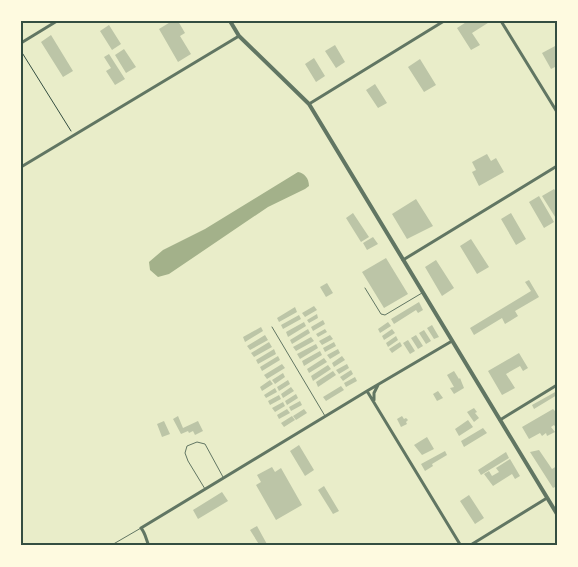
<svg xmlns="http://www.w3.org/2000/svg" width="578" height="567" font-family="'Archivo Narrow',sans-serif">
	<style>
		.water { fill: #a3b18a }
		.building { fill: #bcc5a7 }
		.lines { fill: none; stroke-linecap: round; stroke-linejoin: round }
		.path { stroke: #344e41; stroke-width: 1 }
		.service { stroke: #617663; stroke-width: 1 }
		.minor { stroke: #617663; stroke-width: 3 }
		.tertiary { stroke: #617663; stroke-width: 4 }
		.neatline { fill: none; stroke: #344e41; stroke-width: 2 }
	</style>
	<rect width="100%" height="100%" fill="#e9edc9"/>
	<path class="water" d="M298,172C304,173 309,178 309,186L305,189L268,207L169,274L158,277L150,270L149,262L163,250L205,229Z"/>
	<path class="building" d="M172,21H178L185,33L180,36L191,54L178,62L159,29Z
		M468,21H491L472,33L480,45L471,50L457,28Z
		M109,25L121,44L112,50L100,31Z
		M51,35L73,71L63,77L41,42Z
		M335,45L345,62L336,68L325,51Z
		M557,45V66L551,69L542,53Z
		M124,49L136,67L126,73L115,55Z
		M109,54L125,79L115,85L106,71L111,68L104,57Z
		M314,58L325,76L316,82L305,64Z
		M420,59L436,85L424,92L408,67Z
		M375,84L387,103L378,108L366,90Z
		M487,154L491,161L496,158L504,172L479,186L472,172L476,170L472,162Z
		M554,189L557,193V220L542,196Z
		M539,196L554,222L544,228L529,202Z
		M416,199L433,226L407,239L392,214Z
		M353,213L369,237L361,242L346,218Z
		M511,213L526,239L516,245L501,219Z
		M373,237L378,244L367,250L363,243Z
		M471,239L489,267L477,274L460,246Z
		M386,258L408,294L384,308L362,272Z
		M436,260L454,288L442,296L425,267Z
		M529,280L539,297L515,311L518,316L505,324L502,318L474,335L470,328L531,291L525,282Z
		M327,283L333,293L326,297L320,287Z
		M419,302L423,310L418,313L416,310L394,324L391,319Z
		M314,306L317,310L305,317L302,313Z
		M295,307L297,312L279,322L277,318Z
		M317,314L318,318L309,323L307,320Z
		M299,315L301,319L283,329L281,325Z
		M323,320L325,324L313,331L311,327Z
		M304,322L306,326L288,337L286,332Z
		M388,322L391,326L380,333L378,329Z
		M432,325L439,337L434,339L427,328Z
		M261,327L263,331L245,342L243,337Z
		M308,329L310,333L292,344L290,340Z
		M325,329L327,332L318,337L316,334Z
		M392,329L395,333L384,340L382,336Z
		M424,330L431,341L426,344L419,333Z
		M265,335L268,340L250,350L247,346Z
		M330,335L333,339L322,345L319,341Z
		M416,335L423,346L418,349L411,338Z
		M396,336L398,340L388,347L386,343Z
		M311,337L314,341L296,351L293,347Z
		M408,340L415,351L410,354L403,343Z
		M269,342L272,347L254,357L251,353Z
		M334,342L336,346L325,352L323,348Z
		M400,342L402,346L392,353L389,349Z
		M316,344L318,348L300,359L297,354Z
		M274,349L276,354L258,364L256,360Z
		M338,349L340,353L330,359L327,355Z
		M320,351L322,355L304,366L302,361Z
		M519,353L528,368L523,371L520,366L506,374L515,388L502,395L488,371Z
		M278,356L280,360L262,371L260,367Z
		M342,356L345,360L334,367L332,363Z
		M324,358L327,362L309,373L307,369Z
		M282,364L285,368L267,379L264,375Z
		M347,364L349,368L339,374L336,370Z
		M328,365L331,369L313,381L311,376Z
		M351,370L353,374L343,381L340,377Z
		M333,371L336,375L318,387L316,382Z
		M454,371L459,379L460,378L464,388L454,394L450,388L454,387L447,375Z
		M283,373L285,377L275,384L272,380Z
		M355,377L357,381L346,387L344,383Z
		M270,380L273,384L262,391L260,387Z
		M288,380L290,384L279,391L277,387Z
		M341,386L344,390L326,401L323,397Z
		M291,387L294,391L283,398L281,394Z
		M275,388L277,392L266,398L264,395Z
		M438,391L443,398L437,401L433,394Z
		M557,391V395L534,409L532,405Z
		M296,394L298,398L287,405L285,401Z
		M279,395L281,399L270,405L268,401Z
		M300,401L302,405L291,411L289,407Z
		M283,402L285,406L275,412L272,408Z
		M474,408L477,412L475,413L479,418L474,422L467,412Z
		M287,409L290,413L279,419L277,415Z
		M304,409L307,413L296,420L293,416Z
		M553,409L557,413V429L554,425L551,427L555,432L547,436L546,433L542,436L540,433L529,439L522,427Z
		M178,416L183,428L198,421L203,431L195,435L193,431L189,433L188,431L181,434L173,419Z
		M292,416L295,420L284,427L281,423Z
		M402,416L404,419L406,418L408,420L406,422L407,424L401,427L397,419Z
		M468,420L473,427L459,436L455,429Z
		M164,421L170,434L162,437L157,424Z
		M483,428L487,433L464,447L461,441Z
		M427,437L434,449L422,455L414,445Z
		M299,445L314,470L305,476L290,451Z
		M539,450L552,469L557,466V486L553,488L530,452Z
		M445,451L447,455L432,464L433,466L425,471L421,464Z
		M506,452L509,458L481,475L478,470Z
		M510,459L520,476L515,479L512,474L493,486L484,474L489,471L492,476L499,472L496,468Z
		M272,467L275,472L281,468L302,505L276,520L256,485L261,482L257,475Z
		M324,486L339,511L333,514L318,490Z
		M222,492L228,501L198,519L193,510Z
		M469,495L484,518L475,524L460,501Z
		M257,526L268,546H260L250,530Z"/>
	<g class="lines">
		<path class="path" d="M21,51L71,131"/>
		<path class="service" d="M365,288L381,314L385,315L422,293
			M272,327L325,416
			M205,489L188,461L185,453L187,446L197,442L205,444L223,477
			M110,546L141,528"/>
		<path class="minor" d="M501,21L557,112
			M21,43L57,21
			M309,104L444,21
			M21,167L239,36
			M403,260L557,166
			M367,391L461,546
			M374,400V393L378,385
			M500,420L557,385
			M149,546C146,540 146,534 141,528L367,391L452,341
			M469,546L547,498"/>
		<path class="tertiary" d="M230,21L239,36L309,104L557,514"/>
	</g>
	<rect width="578" height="567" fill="none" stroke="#fefae0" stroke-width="45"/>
	<rect x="22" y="22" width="534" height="522" class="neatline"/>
</svg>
